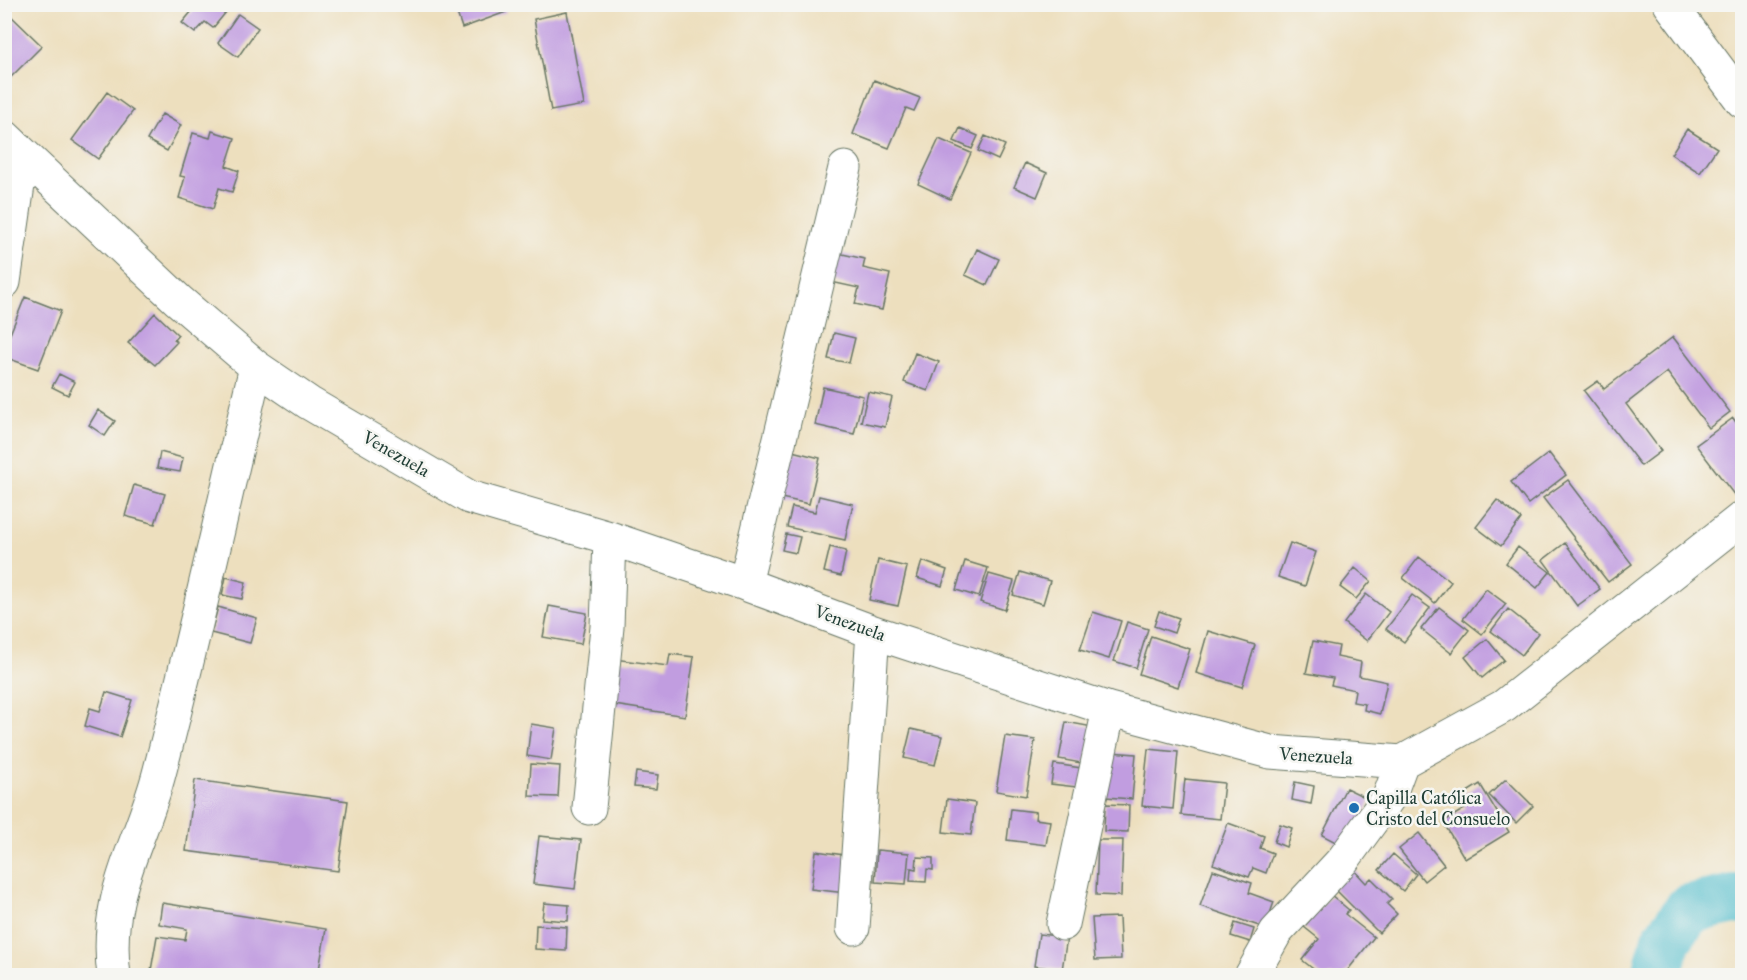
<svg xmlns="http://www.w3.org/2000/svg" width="1747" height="980" font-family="'IM FELL Great Primer',serif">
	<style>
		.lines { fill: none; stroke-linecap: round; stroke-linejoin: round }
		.river { stroke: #50bccb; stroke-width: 50 }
		.building { fill: #c19de0 }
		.minor-casing { stroke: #677664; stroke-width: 35 }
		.minor { stroke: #fff; stroke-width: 33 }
		.poi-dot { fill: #1f6fb2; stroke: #f6f6f2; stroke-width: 2 }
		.labels { text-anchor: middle; stroke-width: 5; stroke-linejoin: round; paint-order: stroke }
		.street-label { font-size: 18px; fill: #1f3d34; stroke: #f6f6f2 }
		.poi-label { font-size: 18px; fill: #1f3d34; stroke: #f6f6f2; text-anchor: start }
	</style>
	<rect width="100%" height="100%" fill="#f6f6f2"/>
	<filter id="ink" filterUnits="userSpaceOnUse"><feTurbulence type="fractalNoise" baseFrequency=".0167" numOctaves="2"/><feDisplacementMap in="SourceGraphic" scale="12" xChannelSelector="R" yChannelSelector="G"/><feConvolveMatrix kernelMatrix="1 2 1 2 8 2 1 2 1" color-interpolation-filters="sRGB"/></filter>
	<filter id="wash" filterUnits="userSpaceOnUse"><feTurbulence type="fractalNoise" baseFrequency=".008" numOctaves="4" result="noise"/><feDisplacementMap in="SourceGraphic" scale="24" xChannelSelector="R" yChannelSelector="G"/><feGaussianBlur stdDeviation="1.35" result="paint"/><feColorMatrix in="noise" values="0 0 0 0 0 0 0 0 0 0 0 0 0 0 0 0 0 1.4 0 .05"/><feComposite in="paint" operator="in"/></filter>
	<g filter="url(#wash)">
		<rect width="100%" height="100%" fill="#eddfbe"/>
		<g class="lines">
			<path class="river" d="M1656,976L1667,939L1689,909L1734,899L1742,900"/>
		</g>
		<g id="blocks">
			<path class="building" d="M184,4H229L231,6L213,28L205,22L195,33L182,23L192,11Z
				M454,4H503L506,12L462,28Z
				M6,11L42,46L6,82L4,12Z
				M567,12L584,105L551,111L534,19Z
				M238,14L258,28L238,57L218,43Z
				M874,80L920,98L914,111L906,108L889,148L853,134Z
				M107,92L133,111L98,159L72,140Z
				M162,114L181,125L167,151L147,140Z
				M960,128L978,136L972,149L954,141Z
				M1687,129L1717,148L1700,173L1671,154Z
				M212,131L235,138L226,166L239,171L232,192L219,188L213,209L179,198L185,177L180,176L193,133L210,138Z
				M985,136L1005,145L998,160L978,151Z
				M939,139L971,153L950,199L918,184Z
				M1025,163L1047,173L1037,197L1014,187Z
				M977,249L999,259L987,285L965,275Z
				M838,253L865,259L863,268L890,274L882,310L855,304L859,288L831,282Z
				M25,297L61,311L38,369L4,357V349Z
				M155,313L178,335L174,340L177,342L155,365L128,343Z
				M834,333L855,338L849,363L828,359Z
				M1673,337L1730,412L1709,428L1667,372L1626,404L1661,451L1641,466L1584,391L1598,381L1604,389Z
				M915,353L939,362L928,391L904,382Z
				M59,374L75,382L68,395L52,387Z
				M823,387L863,396L854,434L815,425Z
				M868,392L892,397L885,427L861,422Z
				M98,410L115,421L105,436L89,425Z
				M1733,418L1742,431V490L1735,496L1696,445Z
				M792,451L820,458L809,504L781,498Z
				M160,452L183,458L180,472L157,468Z
				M1549,453L1566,475L1528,504L1511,482Z
				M1568,480L1632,564L1608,582L1543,498Z
				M134,485L165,494L155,524L125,516Z
				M819,496L853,504L845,540L787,527L792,507L815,512Z
				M1497,500L1521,519L1501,546L1476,527Z
				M786,534L800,537L796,553L782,550Z
				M1290,543L1316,552L1305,586L1278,577Z
				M1565,543L1600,589L1577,606L1543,560Z
				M830,547L846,551L841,576L824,572Z
				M1518,547L1550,572L1537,588L1506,563Z
				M1419,557L1451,582L1435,603L1403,578Z
				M878,560L907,567L898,606L869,600Z
				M922,561L947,570L942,586L917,578Z
				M965,561L988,568L979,597L956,590Z
				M1355,568L1371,581L1356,599L1340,587Z
				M1020,572L1050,581L1043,604L1013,595Z
				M989,574L1014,581L1005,610L980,602Z
				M226,577L246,582L242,599L222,595Z
				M1486,589L1506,604L1482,634L1463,619Z
				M1366,594L1389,612L1367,641L1344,623Z
				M1412,595L1430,608L1404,642L1386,629Z
				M549,606L587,613L581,644L543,637Z
				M218,607L257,618L250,643L211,633Z
				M1439,607L1469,630L1451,653L1421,629Z
				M1508,609L1538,633L1522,655L1491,631Z
				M1159,611L1179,618L1174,633L1154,626Z
				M1093,612L1121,621L1109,659L1080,650Z
				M1127,622L1148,629L1136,668L1114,661Z
				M1208,631L1255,645L1242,687L1196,673Z
				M1151,636L1190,649L1178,687L1139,674Z
				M1487,639L1504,660L1482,678L1465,657Z
				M1313,641L1339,646L1337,657L1361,662L1359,676L1387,682L1380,714L1364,710L1365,704L1353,702L1355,690L1331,685L1333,678L1306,673Z
				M670,654L694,657L685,716L608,704L614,659L668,666Z
				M106,692L132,700L120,737L85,726L90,708L100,711Z
				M1066,722L1093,727L1086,764L1059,759Z
				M531,724L556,728L551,760L527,756Z
				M911,729L942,736L935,765L904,758Z
				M1005,736L1035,740L1026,796L996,791Z
				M1148,749L1178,752L1173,809L1142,806Z
				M1110,752L1136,754L1132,799L1106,797Z
				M531,764L560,766L558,797L529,796Z
				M1054,764L1088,769L1085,788L1051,784Z
				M636,772L658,775L656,789L634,787Z
				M1185,779L1224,783L1220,819L1181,815Z
				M1506,779L1533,806L1516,823L1489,795Z
				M195,780L348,801L338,871L186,851Z
				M1295,782L1314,786L1311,804L1292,800Z
				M1480,784L1509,832L1465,859L1443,822L1466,808L1459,797Z
				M1346,788L1371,800L1347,848L1322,835Z
				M947,799L975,803L971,835L943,832Z
				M1105,804L1129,805L1128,832L1104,831Z
				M1011,809L1036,812L1035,819L1050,821L1046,845L1007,840Z
				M1228,823L1264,836L1260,848L1273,853L1266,873L1253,868L1249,877L1213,864Z
				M1280,824L1292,828L1286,847L1274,842Z
				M1419,833L1444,865L1424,881L1399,849Z
				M539,836L581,840L575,889L533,884Z
				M1098,840H1123L1121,896L1096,895Z
				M877,850L909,853L906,884L875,882Z
				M816,851L851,856L846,893L811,889Z
				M1393,854L1416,874L1403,891L1379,870Z
				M917,857L933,858V870L927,869L926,882L910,881L911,868L916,869Z
				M1353,869L1366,883L1371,878L1392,899L1387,904L1397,914L1379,933L1334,888Z
				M1213,870L1252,883L1249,893L1274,902L1265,928L1200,906Z
				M1331,895L1349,910L1345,914L1374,937L1343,976H1322L1302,960L1319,939L1304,927Z
				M162,903L326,929L318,976H150L157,936L185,940L187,929L159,924Z
				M544,903L569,905L568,921L542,919Z
				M1119,917L1121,959L1095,960L1092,918Z
				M1235,923L1254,929L1250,942L1231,936Z
				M536,925L567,927L566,951L535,949Z
				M1039,934L1067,937L1062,970L1034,966Z"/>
		</g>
	</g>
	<g filter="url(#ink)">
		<use href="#blocks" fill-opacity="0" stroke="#677664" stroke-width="1.5"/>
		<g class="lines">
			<defs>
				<path id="minor" d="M1670,4L1742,101
					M4,136L178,300L256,367L309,403L469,497L610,538L745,584L873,632L1109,709L1270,752L1402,762L1504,706L1742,518
					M4,282L18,185L29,162
					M745,584L845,168
					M589,808L607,627L610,538
					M1063,924L1109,709
					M853,928L873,632
					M114,976C103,892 141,846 160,770C195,636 224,501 256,367
					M1251,976L1276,932L1343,860L1389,797L1402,762"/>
			</defs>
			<use href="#minor" class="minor-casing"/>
			<use href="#minor" class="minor"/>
		</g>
	</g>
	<circle class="poi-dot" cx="1354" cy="808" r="6"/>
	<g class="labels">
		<g class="street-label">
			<text transform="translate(396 454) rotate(30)" y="6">Venezuela</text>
			<text transform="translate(850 623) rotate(20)" y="6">Venezuela</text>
			<text transform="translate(1316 756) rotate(4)" y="6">Venezuela</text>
		</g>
		<g class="poi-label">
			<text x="1366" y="804">Capilla Católica<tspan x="1366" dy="21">Cristo del Consuelo</tspan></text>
		</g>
	</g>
	<rect width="1747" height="980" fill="none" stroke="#f6f6f2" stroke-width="24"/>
</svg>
